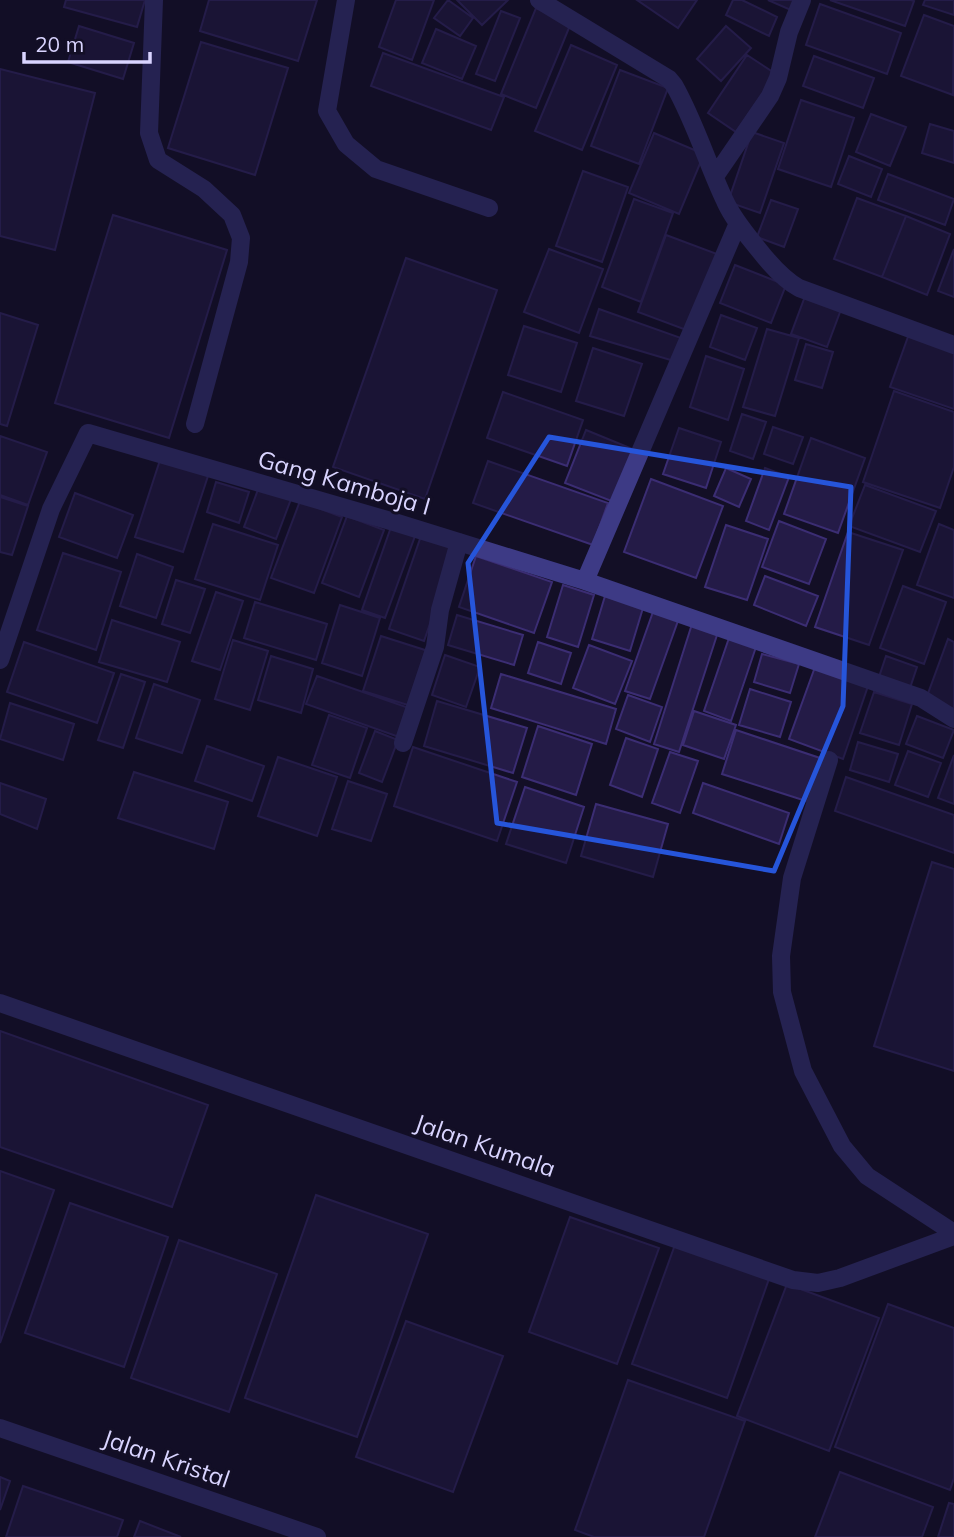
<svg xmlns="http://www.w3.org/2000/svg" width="954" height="1537" font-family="Mulish,sans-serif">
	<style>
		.building { fill: #241b47; stroke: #3b2d73; stroke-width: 2 }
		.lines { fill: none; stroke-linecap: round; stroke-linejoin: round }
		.minor { stroke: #3d3a85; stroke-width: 18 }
		.marked { fill: none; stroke: #2655da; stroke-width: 5; stroke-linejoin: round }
		.labels { text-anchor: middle; stroke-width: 6; stroke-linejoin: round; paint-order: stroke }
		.street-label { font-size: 24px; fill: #d9d4ff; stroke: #130f26 }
	</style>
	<rect width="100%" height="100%" fill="#130f26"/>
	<path class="building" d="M66,0H145L137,27L64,7Z
		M209,0H317L298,61L200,31Z
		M396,0H434L412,60L379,47Z
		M448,0L473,18L460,36L434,18Z
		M457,0H508L482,25Z
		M637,0H697L678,28Z
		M733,0H742L777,17L769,36L726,15Z
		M768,0H797L793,11Z
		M830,0H911L914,1L905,26Z
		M925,0H954V15L923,5Z
		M820,4L901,33L887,74L806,45Z
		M536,8L571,23L536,108L501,94Z
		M501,11L520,18L495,81L476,74Z
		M924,15L954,26L953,95L901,76Z
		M79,26L134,43L123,79L68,62Z
		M726,26L751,48L721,81L697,59Z
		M436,29L476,46L462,79L422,63Z
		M201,42L288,68L255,175L168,148Z
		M571,45L617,65L582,150L535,131Z
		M383,53L504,97L491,130L371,86Z
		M747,55L776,74L736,132L708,113Z
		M814,56L874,78L863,108L803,86Z
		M0,69L95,93L55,250L0,236Z
		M620,70L668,88L639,164L591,146Z
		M801,100L854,118L831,187L778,169Z
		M871,114L906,127L890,166L856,152Z
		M930,124L954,131V163L922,153Z
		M752,132L784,143L760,213L728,202Z
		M654,133L704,154L679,214L629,193Z
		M849,156L882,169L871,197L838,184Z
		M583,171L628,187L602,262L556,246Z
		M888,174L954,199L945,225L878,200Z
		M857,198L906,216L882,277L834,259Z
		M634,199L673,213L641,302L602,287Z
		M771,200L798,209L784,247L757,237Z
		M113,215L227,250L169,438L55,403Z
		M906,216L950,234L927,295L882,277Z
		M666,235L717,254L689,331L638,312Z
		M549,249L603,269L579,333L524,312Z
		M954,249V297L938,291Z
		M406,258L497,290L425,499L333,467Z
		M735,265L786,285L771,323L720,303Z
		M807,291L843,304L827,347L791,334Z
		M599,309L681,338L674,361L590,336Z
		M0,313L38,325L7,426L0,424Z
		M721,315L757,328L745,360L710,347Z
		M524,326L577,343L561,392L508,375Z
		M767,329L799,338L775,416L743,407Z
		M909,334L954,350V409L890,387Z
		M806,344L833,352L822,388L795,380Z
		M593,348L642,364L624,416L576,401Z
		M706,356L744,369L728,420L690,407Z
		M894,391L954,412V467L940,508L863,482Z
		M503,392L583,420L567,466L487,438Z
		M742,414L766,422L753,459L730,451Z
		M773,427L803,437L793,464L764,454Z
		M679,428L721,442L706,488L663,474Z
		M586,430L635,450L614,502L565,483Z
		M0,436L47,452L28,505L0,495Z
		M811,438L865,458L838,533L784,514Z
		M161,457L209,473L183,552L135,537Z
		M488,461L608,503L593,545L473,503Z
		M726,468L751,479L739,507L714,496Z
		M765,468L789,477L769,530L746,521Z
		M651,479L723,506L696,578L624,552Z
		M216,482L249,492L239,523L207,512Z
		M865,485L936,511L920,552L849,526Z
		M259,487L291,499L276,539L244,527Z
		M75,493L133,515L117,558L59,537Z
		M0,497L28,506L12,555L0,552Z
		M300,501L342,517L314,593L271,578Z
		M347,516L384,530L359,597L322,583Z
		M779,521L826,539L809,584L762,567Z
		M213,524L278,545L260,600L195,579Z
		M939,524L954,530V598L917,585Z
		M726,525L768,539L747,600L705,587Z
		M391,527L415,536L385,618L362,610Z
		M848,532L903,550L869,645L815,627Z
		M422,533L457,545L424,641L389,629Z
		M63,553L121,572L96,650L37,630Z
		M137,554L173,567L156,618L120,606Z
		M476,556L552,582L534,633L459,607Z
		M765,576L818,596L806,626L754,605Z
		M176,580L205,589L190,633L162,624Z
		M563,585L594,595L578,647L547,637Z
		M903,586L946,602L924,664L880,648Z
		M216,592L243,601L220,670L192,661Z
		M605,596L643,608L630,651L592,639Z
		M255,602L327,624L316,660L244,638Z
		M340,605L380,618L362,676L322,663Z
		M654,609L679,618L650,699L625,691Z
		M457,615L523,635L514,665L448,645Z
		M112,620L180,642L167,682L99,662Z
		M692,624L718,632L679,752L654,744Z
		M381,636L428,651L411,706L363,691Z
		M729,638L756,647L731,721L704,711Z
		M948,639L954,642V709L926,699Z
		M233,640L268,651L250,710L215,699Z
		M24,642L114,673L97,723L7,692Z
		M538,642L571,653L561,684L528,673Z
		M589,645L632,661L615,704L573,688Z
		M762,654L799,664L790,693L754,682Z
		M445,655L480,667L466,707L432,695Z
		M271,656L313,669L301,713L258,700Z
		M886,656L917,667L910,688L879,677Z
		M815,667L868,686L843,759L789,739Z
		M121,674L145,682L123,748L98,740Z
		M501,674L616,709L606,744L491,708Z
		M317,676L409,708L399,737L306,704Z
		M154,684L200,700L182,753L136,738Z
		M750,689L791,702L780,737L739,725Z
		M874,692L912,704L899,745L860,733Z
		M628,695L662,707L650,742L616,729Z
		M437,701L527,728L513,773L424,746Z
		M10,703L74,724L63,760L0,739Z
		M694,711L736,725L724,759L683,745Z
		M329,715L367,728L350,778L312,765Z
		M917,716L954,730L943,758L906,744Z
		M538,726L592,744L576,795L522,777Z
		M736,730L820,758L806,801L722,774Z
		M375,731L398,740L382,782L359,773Z
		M626,738L658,749L642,797L610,785Z
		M858,742L898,754L889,782L850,770Z
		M207,746L264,766L252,801L195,781Z
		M413,747L517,782L497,841L394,806Z
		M908,751L941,763L928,797L895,785Z
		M670,752L698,761L680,813L652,803Z
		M954,755V804L938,798Z
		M278,757L337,777L317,836L258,816Z
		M134,772L228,802L214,849L118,818Z
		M846,777L954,815V853L835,811Z
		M348,781L387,794L371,841L332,829Z
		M0,783L46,799L37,829L0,814Z
		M703,783L789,813L779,844L693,813Z
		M525,787L584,807L566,863L506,844Z
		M596,804L668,824L653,877L581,856Z
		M932,862L954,869V1071L874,1046Z
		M0,1031L208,1105L172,1207L0,1147Z
		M0,1171L54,1190L0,1343Z
		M316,1195L428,1234L357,1437L245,1398Z
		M70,1203L168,1237L124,1367L25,1333Z
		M570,1217L659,1248L617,1364L529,1332Z
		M179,1240L277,1274L229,1412L131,1378Z
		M676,1242L770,1276L727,1398L632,1364Z
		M787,1284L879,1318L829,1451L737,1416Z
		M888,1304L954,1328V1478L950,1490L835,1447Z
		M406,1321L503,1356L453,1492L356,1457Z
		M628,1380L745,1421L704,1537H594L575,1530Z
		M840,1472L933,1507L922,1537H815Z
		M0,1477L10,1481L0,1510Z
		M23,1486L123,1520L117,1537H6Z
		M949,1503L954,1504V1537H938Z
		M140,1521L181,1537H134Z"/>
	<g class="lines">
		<path class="minor" d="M154,0L149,133L158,160L204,189L232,215L241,238L239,262L195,424
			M346,0L327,111L346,144L376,169L489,208
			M539,0L669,79L674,85C695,122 707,163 725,201C733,219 747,235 759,250C770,264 783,279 799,288L954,345
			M716,175L770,96L778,78L789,32L802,0
			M585,581L738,223
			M0,660L51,509L88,433L394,522L585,581L921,698L954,719
			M403,743L435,647L440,610L459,542
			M829,760L792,878L781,956L782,992L803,1071L842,1146L867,1176L954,1233
			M0,1003L793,1280L818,1283L840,1278L954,1236
			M0,1428L317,1537"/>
	</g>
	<path d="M0 0H954V1537H0ZM549,437L851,487L843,706L774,871L497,823L468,563Z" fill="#130f26" fill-opacity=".55" fill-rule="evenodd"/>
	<path class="marked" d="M549,437L851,487L843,706L774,871L497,823L468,563Z"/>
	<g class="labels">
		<g class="street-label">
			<text transform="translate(344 483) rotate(16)" y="8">Gang Kamboja I</text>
			<text transform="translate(485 1146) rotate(19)" y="8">Jalan Kumala</text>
			<text transform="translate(166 1459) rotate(19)" y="8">Jalan Kristal</text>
		</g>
	</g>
	<path d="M24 52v10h126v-10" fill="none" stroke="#d9d4ff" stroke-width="3.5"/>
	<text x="35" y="52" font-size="21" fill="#d9d4ff" stroke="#130f26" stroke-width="5" paint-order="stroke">20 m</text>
</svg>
